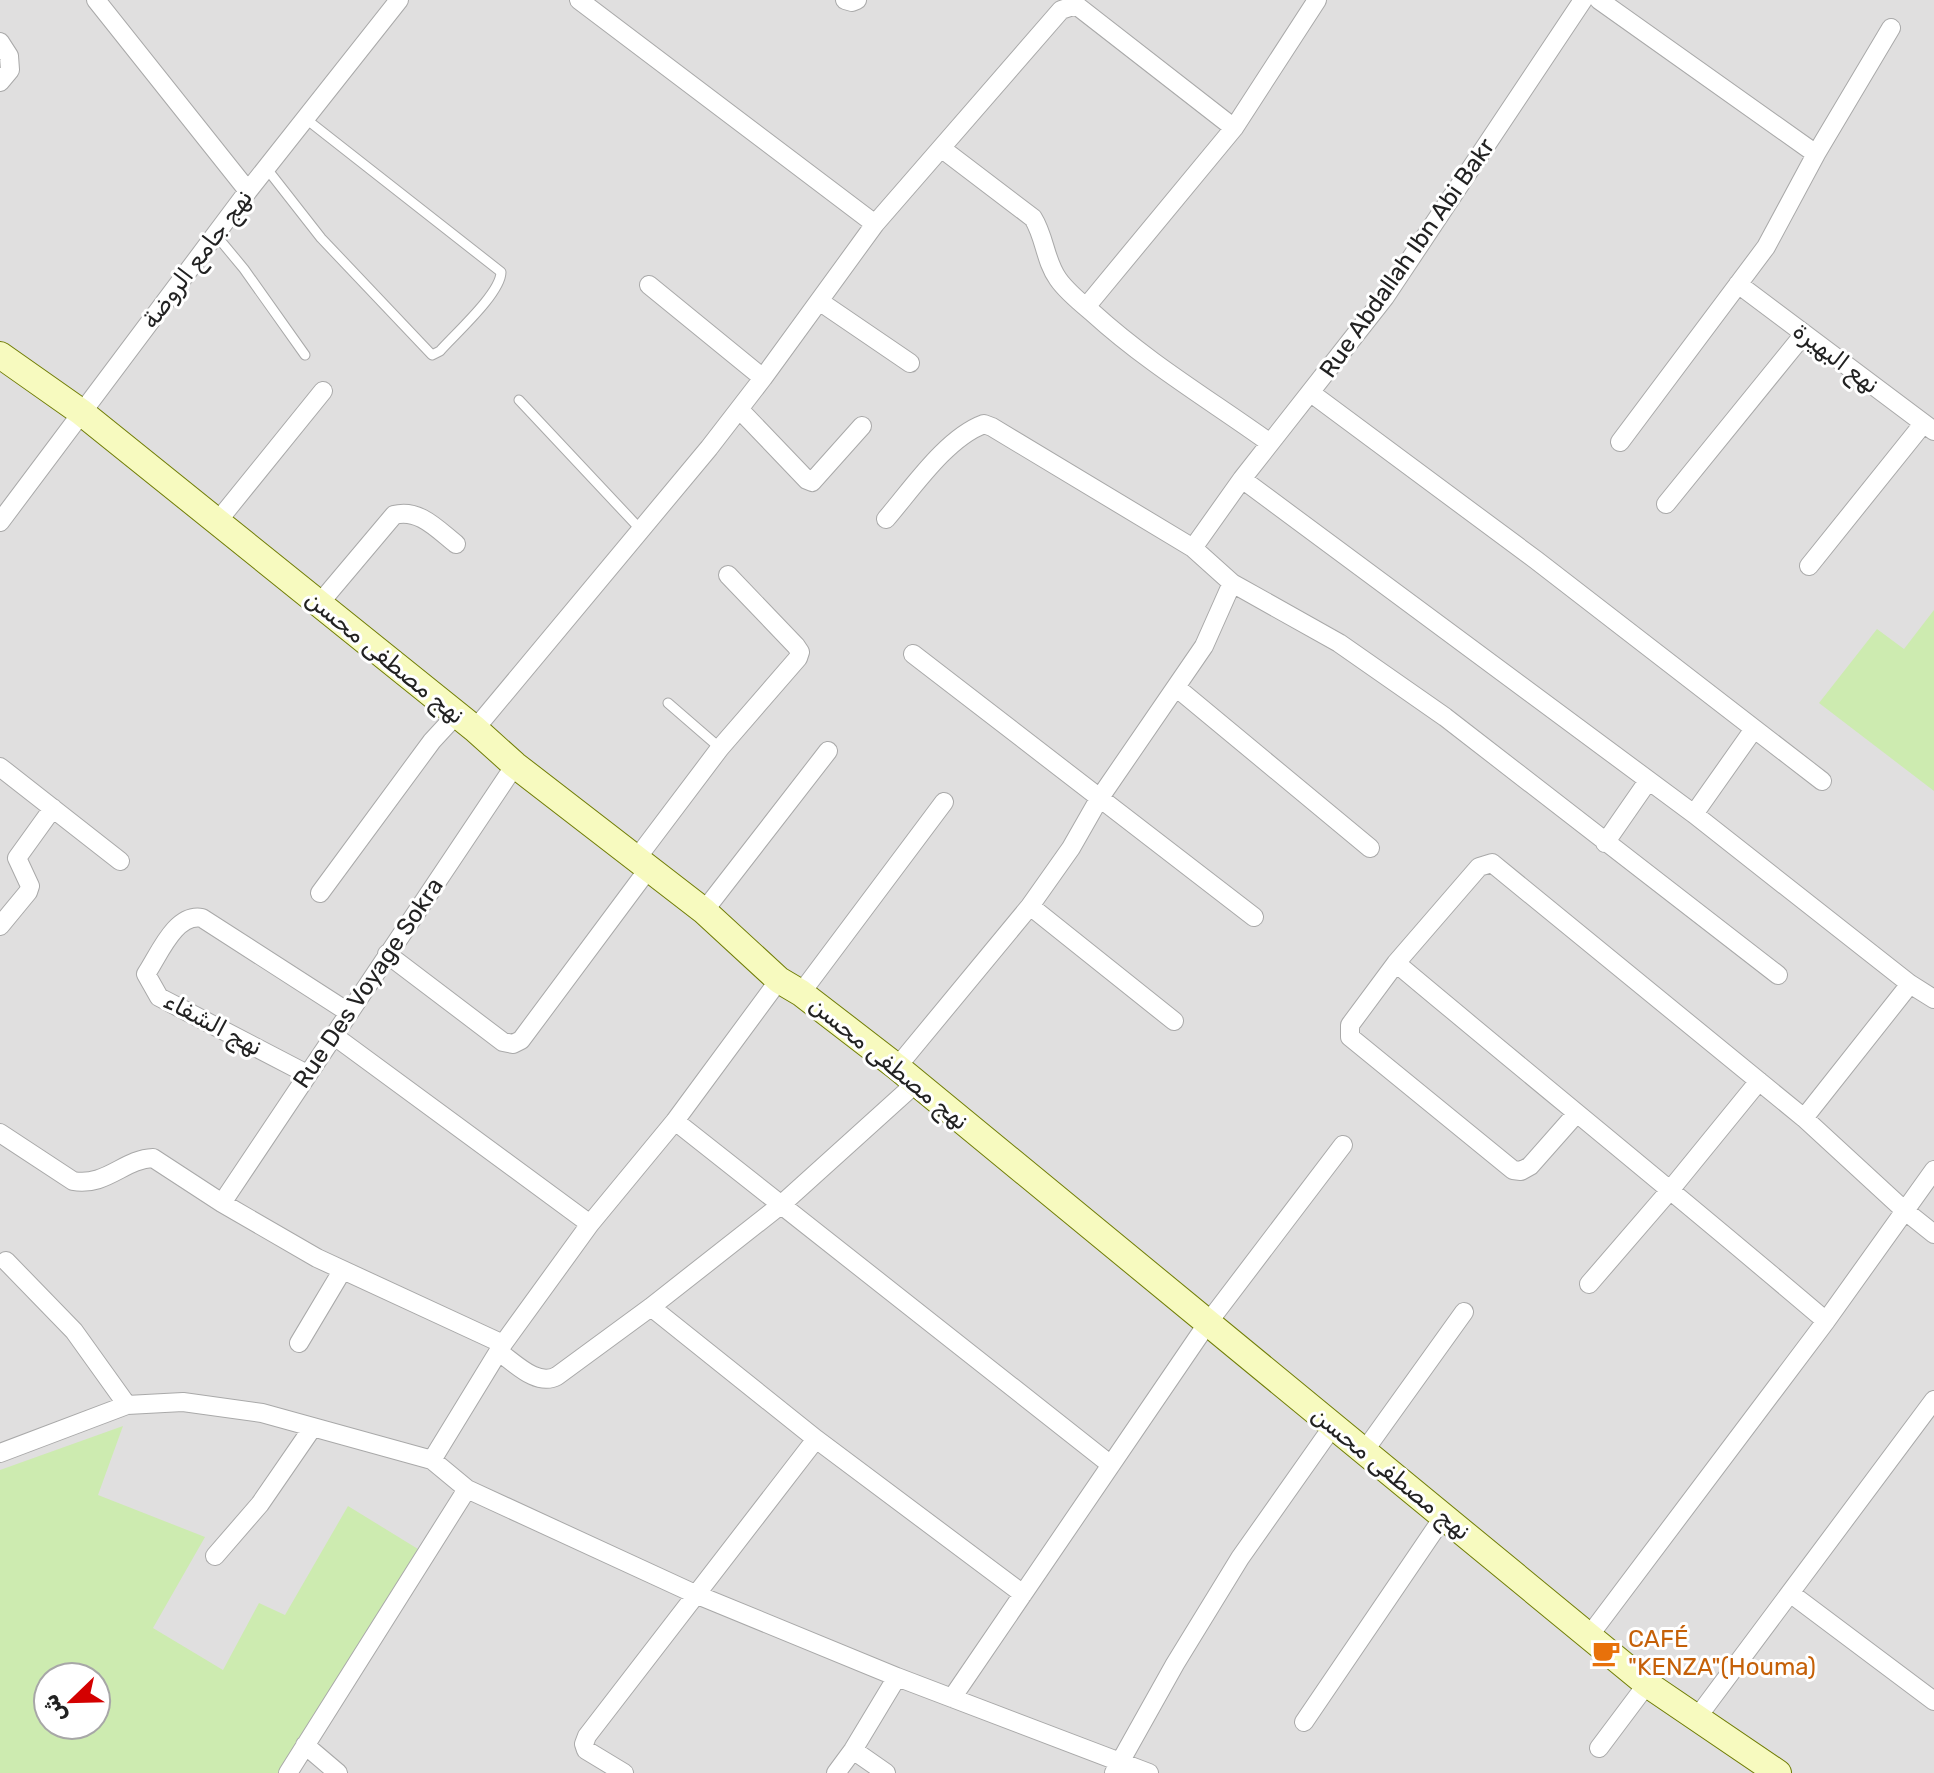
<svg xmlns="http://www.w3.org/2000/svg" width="1934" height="1773" font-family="Rubik,'Noto Sans Arabic',sans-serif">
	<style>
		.residential { fill: #e0dfdf; fill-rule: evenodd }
		.grass { fill: #cdebb0; fill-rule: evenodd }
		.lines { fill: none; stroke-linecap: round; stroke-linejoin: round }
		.lane-casing { stroke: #a9a9a9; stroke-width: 11 }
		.street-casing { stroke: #a9a9a9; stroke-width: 20 }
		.secondary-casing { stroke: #707d05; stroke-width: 28 }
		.lane { stroke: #fff; stroke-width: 9 }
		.street { stroke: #fff; stroke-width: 18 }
		.secondary { stroke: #f7fabf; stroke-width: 26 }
		.labels { text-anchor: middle; stroke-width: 6; stroke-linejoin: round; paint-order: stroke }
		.street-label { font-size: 24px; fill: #222; stroke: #fff }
		.food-label { font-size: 24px; fill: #c56008; stroke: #fff; text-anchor: start }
	</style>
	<rect width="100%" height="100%" fill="#f2efe9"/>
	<path class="residential" d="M0,0H1934V1773H0ZM48,1677H96V1725H48Z"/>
	<path class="grass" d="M1934,610V791L1819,703L1877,629L1904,649Z
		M123,1426L98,1495L205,1537L153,1628L223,1670L259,1603L285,1615L348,1506L418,1549L278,1773H0V1470ZM48,1677H96V1725H48Z"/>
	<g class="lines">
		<defs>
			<path id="lane" d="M267,169L321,238L432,355L440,351C455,334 501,293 501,272L306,119
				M215,234L244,269L305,355
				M519,400L641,530
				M668,703L720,748"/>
			<path id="street" d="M96,0L248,191
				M579,0L875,224
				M845,0L852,2L857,0
				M1599,0L1816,154
				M0,42L9,56L10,70L0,82
				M941,148L1033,218C1045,237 1045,261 1058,279C1067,292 1081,303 1093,313C1148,363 1210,400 1270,443
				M1738,284L1934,431
				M649,285L763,378
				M819,301L910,363
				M1086,307L1234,128L1317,0
				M1311,393L1536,560L1822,781
				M739,409L807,480L812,482L862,426
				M1620,442L1766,247L1816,154L1891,28
				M1242,479L1694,814L1910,984L1934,999
				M1666,504L1804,334
				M886,519C912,489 946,438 984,424L992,427L1193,548L1232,583L1339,643L1445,717L1778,975
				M0,522L248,191L399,0
				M217,522L323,391
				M1193,548L1242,479L1385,297L1583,0
				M1809,566L1923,424
				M319,604L394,515C419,508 438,530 456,544
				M913,654L1254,917
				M1177,688L1370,848
				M475,729L709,448L763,378L875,224L1061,10L1076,5L1234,128
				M0,767L120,861
				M1694,814L1754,729
				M1605,843L1648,781
				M637,858L720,748L798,658L800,652L796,646L728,575
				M320,893L432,741L456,715
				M1030,906L1174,1021
				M704,911L828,751
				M0,926L28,892L30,886L17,858L53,808
				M387,954L503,1042L513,1044L521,1040L649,868
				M1396,963C1539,1083 1684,1200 1826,1321
				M801,993L944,802
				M333,1035L590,1224
				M897,1067L1030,906L1071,848L1099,799L1204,646L1232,583
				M307,1074L159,997L146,974C159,955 175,913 202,918L348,1012
				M1576,1114L1530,1166L1521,1171L1513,1170L1350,1037V1025L1396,963L1479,867L1492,863L1804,1118L1904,1210L1934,1234
				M1804,1118L1910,984
				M675,1121L1111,1465
				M0,1133L73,1181C106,1187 124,1159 153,1158L222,1203L317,1258L503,1344
				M222,1203L515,765
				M6,1261L74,1331L127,1405
				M1589,1284L1671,1189L1759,1081
				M651,1307L816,1439L1023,1594
				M299,1343L342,1271
				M499,1352C515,1363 537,1387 557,1376L651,1307L782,1204L916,1083
				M1365,1450L1464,1312
				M0,1453L127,1405L183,1402L262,1413L432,1460L467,1489L695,1594L897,1677L1149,1773
				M432,1460L503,1344L590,1224L675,1121L779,980
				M215,1556L260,1504L313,1427
				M1790,1593L1934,1701
				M1589,1636L1826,1321L1934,1170
				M952,1698L1207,1324L1343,1145
				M1696,1719L1934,1400
				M1304,1722L1444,1516
				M305,1745L338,1773
				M1599,1748L1647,1684
				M853,1750L886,1773
				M288,1773L467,1489
				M624,1773L586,1750L584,1744L587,1736L816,1439
				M836,1773L853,1750L897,1677
				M1114,1773L1175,1664L1240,1558L1333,1426"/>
			<path id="secondary" d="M0,355L81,412L475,729L515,765L704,911L779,980L801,993L897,1067L1647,1684L1778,1773"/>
		</defs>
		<use href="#lane" class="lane-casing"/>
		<use href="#street" class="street-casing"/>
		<use href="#secondary" class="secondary-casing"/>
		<use href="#lane" class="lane"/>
		<use href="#street" class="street"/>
		<use href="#secondary" class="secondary"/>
	</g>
	<defs>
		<symbol id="cafe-bare" viewBox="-9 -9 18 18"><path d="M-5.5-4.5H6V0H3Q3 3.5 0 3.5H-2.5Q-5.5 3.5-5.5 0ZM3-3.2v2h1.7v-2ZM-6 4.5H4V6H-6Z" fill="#e8710a" stroke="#fff" stroke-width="2.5" paint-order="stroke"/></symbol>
	</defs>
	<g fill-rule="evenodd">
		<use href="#cafe-bare" x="1586" y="1633" width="40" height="40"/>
	</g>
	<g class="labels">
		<g class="street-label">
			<text transform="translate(1407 258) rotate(-55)" y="8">Rue Abdallah Ibn Abi Bakr</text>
			<text transform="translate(197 259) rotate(-53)" y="8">نهج جامع الروضة</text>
			<text transform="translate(1836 358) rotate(37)" y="8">نهع البهيرة</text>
			<text transform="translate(385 657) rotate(39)" y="8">نهج مصطفى محسن</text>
			<text transform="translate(368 983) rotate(-56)" y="8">Rue Des Voyage Sokra</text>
			<text transform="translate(213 1024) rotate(28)" y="8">نهج الشفاء</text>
			<text transform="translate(889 1063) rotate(39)" y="8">نهج مصطفى محسن</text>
			<text transform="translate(1391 1473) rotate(39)" y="8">نهج مصطفى محسن</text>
		</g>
		<g class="food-label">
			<text x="1628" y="1647">CAFÉ<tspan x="1628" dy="28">"KENZA"(Houma)</tspan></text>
		</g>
	</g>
	<g transform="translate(72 1701) rotate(247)"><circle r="38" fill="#ffffff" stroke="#a7a7a7" stroke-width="2"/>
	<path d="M0-6L14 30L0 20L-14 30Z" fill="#d40000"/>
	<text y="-12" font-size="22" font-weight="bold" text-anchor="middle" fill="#222222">ش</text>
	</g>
</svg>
